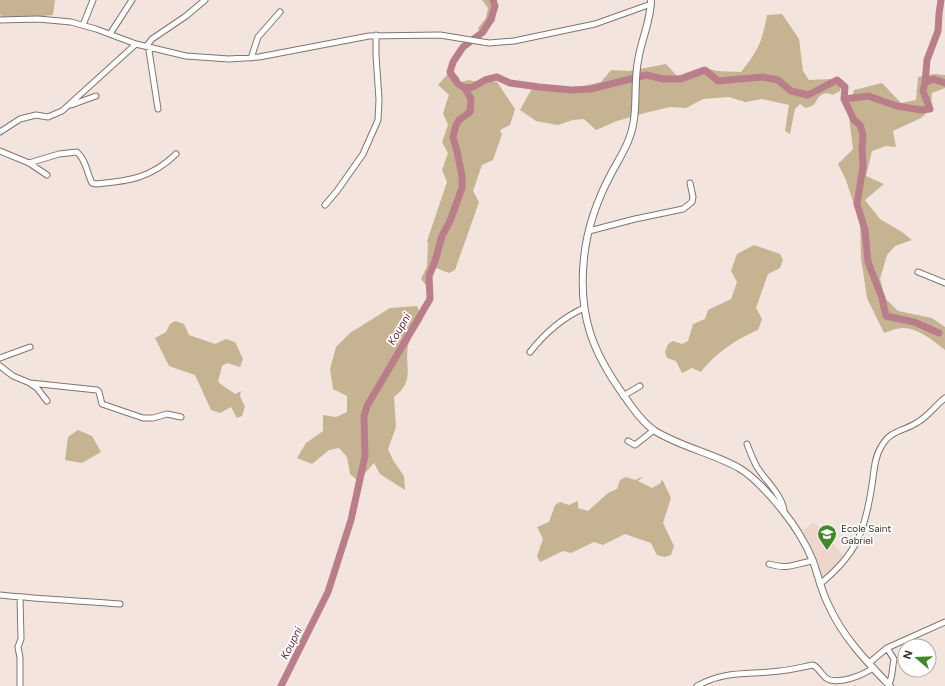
<svg xmlns="http://www.w3.org/2000/svg" width="945" height="686" font-family="Figtree,sans-serif">
	<style>
		.built { fill: #eed6cc }
		.green { fill: #c6b391 }
		.lines { fill: none; stroke-linecap: round; stroke-linejoin: round }
		.river { stroke: #ba7e8a; stroke-width: 7 }
		.minor-casing { stroke: #82746e; stroke-width: 7 }
		.major-casing { stroke: #82746e; stroke-width: 8 }
		.minor { stroke: #fff; stroke-width: 5 }
		.major { stroke: #fff; stroke-width: 6 }
		.labels { text-anchor: middle; stroke-width: 3.5; stroke-linejoin: round; paint-order: stroke }
		.poi-label { font-size: 10px; fill: #352f2c; stroke: #fff; text-anchor: start }
		.water-label { font-size: 11px; font-style: italic; fill: #6b2238; stroke: #fff }
	</style>
	<rect width="100%" height="100%" fill="#f4e4de"/>
	<path class="built" d="M814,522L845,557L825,577L821,579L812,548L803,530Z"/>
	<path class="green" d="M0,0H55L53,15L2,20L0,13Z
		M482,0H497L495,21L482,36L478,28L486,18L488,8Z
		M782,14L799,39L803,71L809,80L831,79L842,83L840,91L833,95C823,90 818,97 814,105L806,108L800,104L795,109L790,134L785,131L789,105L762,99L745,102L729,97L703,99L686,108L670,107L645,113L617,121L596,130L584,119L573,120L558,125L536,121L520,110L531,90L557,86L571,89L601,82L611,70L629,71L666,64L677,76L702,67L717,71L741,72C758,51 762,42 767,15Z
		M451,70L458,76L461,82L469,80L473,81L497,82L515,109L510,125L500,130L502,134L493,160L482,165L473,191L479,202L455,270L449,273L436,268L428,288L421,279L427,266L428,244L427,241L447,182L442,170L448,153L442,142L448,125L443,113L449,95L438,85Z
		M935,74L945,75V88L932,93L931,109L921,118L893,131L896,147L886,146L872,151L866,176L884,184L865,200L880,219L902,232L912,240L895,246L887,255L880,279L885,298L898,311L932,318L945,327V350C934,341 918,328 903,328C897,328 890,331 884,333L867,298L861,258L860,223L846,180L838,164L853,149L848,109L854,90L882,83L901,103L916,100L918,77Z
		M754,245L780,254L783,260L780,268L768,274L756,308L762,319L758,330C738,338 713,355 701,372L692,368L682,373L676,361L667,358L665,352L668,344L673,341L682,344L688,341L693,324L705,319L708,310L731,299L737,282L731,271L737,254Z
		M417,306L423,319C419,326 410,338 408,346C404,366 416,380 394,397L396,427L388,449L393,460L404,476L405,490L380,474L374,463L358,481L350,474L347,457L339,448L329,450L312,464L297,458L306,443L323,431V415L336,417L347,412V396L333,389L330,369L336,347L350,333L390,308Z
		M175,321L184,324L189,335L215,344L226,339L235,342L243,359L240,367L227,363L222,366L218,382L235,394L241,391L240,396L245,407L242,416L237,418L231,407L220,413L211,410L195,375L169,366L155,338L166,332L170,324Z
		M78,430L92,436L101,452L82,463L65,460L68,437Z
		M644,476L638,481L652,488L661,483V480L663,481L671,498L663,523L674,546L671,555L665,557L657,555L651,543L625,534L603,545L594,542L571,553L563,551L540,562L537,556L543,539L537,527L549,522L555,505L560,502L569,505L578,501V508L588,511L608,493L617,489L620,480L626,477L635,480Z"/>
	<g class="lines">
		<path class="river" d="M925,83L927,60L938,31L939,14L941,0
			M465,88L473,87L485,80L497,77L510,83L539,87L572,90L591,89L646,75L664,79H681L705,70L718,81L762,77L778,80L791,91L808,95L837,80L845,87L844,99L854,120L860,125L863,135L862,149L863,167L857,204L865,230L868,262L882,298L886,316L914,322L939,333
			M844,99L868,96L897,106L921,110L930,109L923,91L925,83L933,79L945,83
			M281,686L328,592L351,520L365,456L364,416L367,406L430,299L429,276L435,261L442,236L450,221L462,188V176L457,151L453,137L456,125L459,120L470,112L471,99L465,88L458,84L450,72L453,62L463,47L483,32L491,19L495,6L493,0"/>
		<defs>
			<path id="minor" d="M0,20L38,19L71,22L96,29L136,44L186,56L229,59L259,57L369,36L440,35L489,43L514,41L595,24L651,4
				M83,25L93,0
				M110,34L132,0
				M251,58L258,37L280,12
				M71,105L96,96
				M158,109L148,44L152,39L186,16L205,0
				M0,132L20,119L36,115L48,117L62,111L136,44
				M0,151L29,163L47,175
				M29,163L59,154L77,152C86,160 87,173 92,183L96,184C130,181 151,178 176,154
				M325,205L337,191L363,154L378,120L379,100L376,55V35
				M589,231L635,219L683,209L692,202L693,197L690,183
				M918,272L945,283
				M530,352C545,333 562,318 584,308
				M0,358L30,347
				M0,366L13,376L30,383L97,390L99,392L102,404L143,418H153L167,414L181,417
				M31,384L37,388L47,401
				M623,396L640,386
				M628,441L635,445L654,430
				M747,444C750,452 753,460 757,467C765,480 784,497 784,512
				M769,564C789,570 794,564 812,561
				M820,584C857,554 865,531 872,485C874,473 874,458 881,447C891,429 903,432 918,422C928,416 936,405 945,398
				M0,595C40,599 80,601 120,604
				M20,597L21,639L18,647L20,658V686
				M887,648L894,659C892,668 893,676 889,684
				M869,663L887,648L945,622
				M697,686C725,670 749,675 779,671C791,670 802,667 813,665C819,668 821,674 826,678C837,686 863,675 873,668"/>
			<path id="major" d="M651,0C651,21 641,40 638,61C633,86 639,114 629,139C625,150 618,161 612,172C598,198 587,228 584,258C578,315 592,352 625,397C633,409 643,423 655,431C681,447 712,453 739,468C756,478 771,496 783,511C795,526 806,544 813,561C818,575 821,590 828,604C842,636 866,661 890,686"/>
		</defs>
		<use href="#minor" class="minor-casing"/>
		<use href="#major" class="major-casing"/>
		<use href="#minor" class="minor"/>
		<use href="#major" class="major"/>
	</g>
	<defs>
		<symbol id="school-pin" viewBox="-11 -11 22 30"><path d="M0 17L-7.5 6A9.5 9.5 0 1 1 7.5 6Z" fill="#43882c" stroke="#fff"/><path d="M0-5L7-2L0 1L-7-2ZM-4 1L0 2.5L4 1V4Q0 6-4 4Z" fill="#fff"/></symbol>
	</defs>
	<g fill-rule="evenodd">
		<use href="#school-pin" x="816" y="523" width="22" height="30"/>
	</g>
	<g class="labels">
		<g class="poi-label">
			<text x="841" y="532">Ecole Saint<tspan x="841" dy="12">Gabriel</tspan></text>
		</g>
		<g class="water-label">
			<text transform="translate(399 329) rotate(-60)" y="4">Koupni</text>
			<text transform="translate(291 643) rotate(-63)" y="4">Koupni</text>
		</g>
	</g>
	<g transform="translate(917 658) rotate(289)"><circle r="19" fill="#ffffff" stroke="#aeacab"/>
	<path d="M0-3L7 15L0 10L-7 15Z" fill="#43882c"/>
	<text y="-6" font-size="11" font-weight="bold" text-anchor="middle" fill="#352f2c">N</text>
	</g>
</svg>
